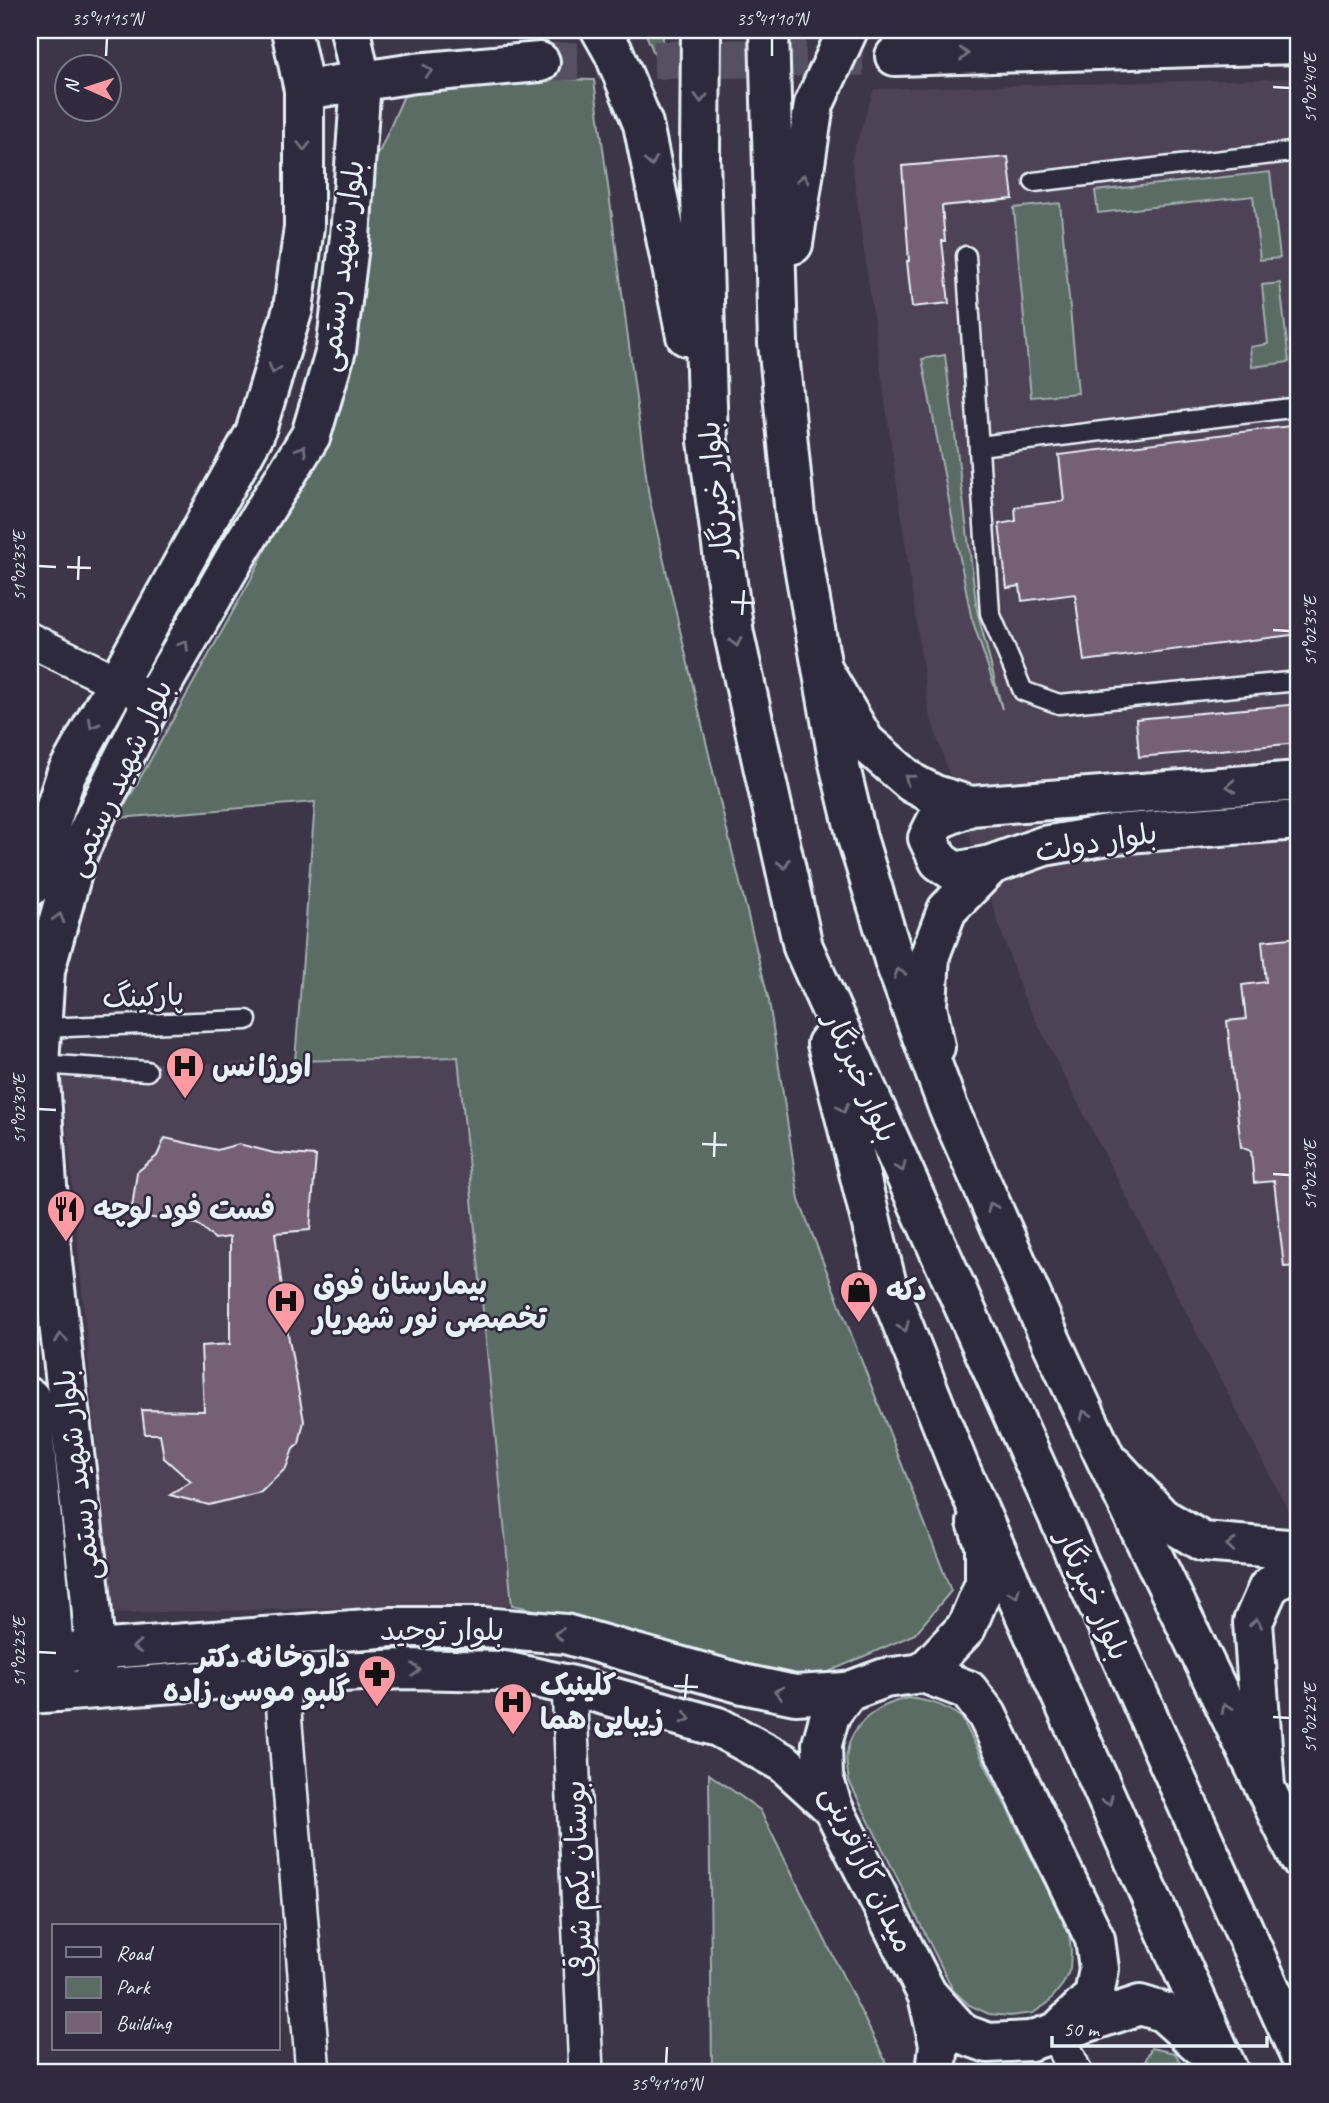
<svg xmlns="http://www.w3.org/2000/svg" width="1329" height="2103" font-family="Caveat,'Playpen Sans Arabic',sans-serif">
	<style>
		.built { fill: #4e4256 }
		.green { fill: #5a6c64; stroke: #a1aeae; stroke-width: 2 }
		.building { fill: #766075; stroke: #e8f1f8; stroke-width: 2 }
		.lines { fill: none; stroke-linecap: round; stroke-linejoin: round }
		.secondary-tunnel { stroke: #575162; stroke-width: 38; stroke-dasharray: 38 19; stroke-linecap: butt }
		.service-casing { stroke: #e8f1f8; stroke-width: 23 }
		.minor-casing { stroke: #e8f1f8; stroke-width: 38 }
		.tertiary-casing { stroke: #e8f1f8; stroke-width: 44 }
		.secondary-casing { stroke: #e8f1f8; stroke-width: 44 }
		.trunk-casing { stroke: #e8f1f8; stroke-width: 44 }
		.service { stroke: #2f2a3d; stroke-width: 18 }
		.minor { stroke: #2f2a3d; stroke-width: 33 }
		.tertiary { stroke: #2f2a3d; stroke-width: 38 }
		.secondary { stroke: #2f2a3d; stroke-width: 38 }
		.trunk { stroke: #2f2a3d; stroke-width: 38 }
		.oneway { stroke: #70707e }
		.ticks { fill: none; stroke: #e8f1f8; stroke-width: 2.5 }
		.labels { text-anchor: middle; stroke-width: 5; stroke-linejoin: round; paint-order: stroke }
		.street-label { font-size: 30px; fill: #e8f1f8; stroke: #2f2a3d }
		.poi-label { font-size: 30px; font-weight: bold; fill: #e8f1f8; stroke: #2f2a3d; text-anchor: start }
		.neatline { fill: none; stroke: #e8f1f8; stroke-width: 2.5 }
		.ticks-label { font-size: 18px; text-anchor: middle; fill: #e8f1f8 }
	</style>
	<rect width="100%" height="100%" fill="#3d3548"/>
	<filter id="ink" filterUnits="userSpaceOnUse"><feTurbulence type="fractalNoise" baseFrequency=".0143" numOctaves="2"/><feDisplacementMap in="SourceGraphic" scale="14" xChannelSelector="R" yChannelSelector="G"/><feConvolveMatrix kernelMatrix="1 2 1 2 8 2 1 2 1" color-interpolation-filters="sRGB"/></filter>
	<g filter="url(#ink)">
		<path class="built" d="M1299,78V1525L1296,1526L1022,994L929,713L851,159L874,89Z
			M60,1054L176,1064L458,1057L512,1605L112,1613Z"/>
		<path class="green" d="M644,30H663V74Z
			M507,78L594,80L649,497L722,810L769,1001L799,1200L951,1591L915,1634L801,1684L603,1624L512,1605L458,1057L295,1061L315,802L118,818L251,579L330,419L374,164L405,93Z
			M1270,172L1280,258L1260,260L1253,196L1098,213L1095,191Z
			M1060,203L1078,393L1031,397L1014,208Z
			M1280,283L1289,362L1252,367L1250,347L1268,344L1262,285Z
			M945,355L977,610L1002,709L971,616L922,359Z
			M908,1698C931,1701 943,1704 962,1718L1069,1933L1071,1950L1070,1969L1063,1984L1048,2003L1033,2013L1010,2016L989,2014L969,2005L953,1990L849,1781C848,1772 845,1762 847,1753C851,1723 879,1704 908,1698Z
			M709,1774L760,1810L886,2062L887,2073H712Z
			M1151,2048L1175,2053L1186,2073H1140Z"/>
		<path class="building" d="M1008,157L1013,199L942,206L945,241H942L949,303L912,307L907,261H909L902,166Z
			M1290,426L1299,501V634L1084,661L1075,594L1022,601L1020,586L1007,588L999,524L1016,521L1015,507L1064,501L1059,455Z
			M1299,704V743L1139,757L1136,719Z
			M1299,937V1266L1284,1267L1274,1181L1254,1183L1251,1151L1241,1147L1227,1021L1246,1019L1242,985L1266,982L1262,941Z
			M165,1138L217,1150L239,1144L274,1153L316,1156L310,1230L275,1233L288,1334L304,1421L299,1444L293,1449L286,1468L261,1492L209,1505L170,1495L191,1482L164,1458L160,1434H145L142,1410L204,1411L201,1346L230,1344V1237L215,1239L197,1224L131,1215L137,1172L157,1156Z"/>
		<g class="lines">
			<path class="secondary-tunnel" d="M540,62L895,56"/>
			<defs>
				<path id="service" d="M1034,182L1299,151
					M966,256L990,613L1023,691L1059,704L1299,681
					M979,446L1299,407
					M41,1028L247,1020
					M39,1064L147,1071"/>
				<path id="minor" d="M30,640L141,694
					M281,1675L313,2073
					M569,1685L586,2073
					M1057,2032L1075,2073"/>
				<path id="tertiary" d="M824,672L865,742L912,783L935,795L971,806L1299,781
					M971,806L937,820L928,838L939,861L955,872L991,865
					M935,1047L927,1006L930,955L947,910L991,865L1044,846L1114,834L1299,820
					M1114,1466L1161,1517L1203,1542L1299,1550
					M30,1655L393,1627H483L565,1634L743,1684L795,1695L847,1692
					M30,1694L281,1675L404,1669L504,1671L569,1685L718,1727L784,1763L833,1808
					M1265,1787L1253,1622L1268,1588L1296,1563L1299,1562"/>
				<path id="secondary" d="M895,56L1299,44
					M304,90L415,73L540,62
					M30,887L66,775L255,433L293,309L304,227V90L291,30
					M30,1398L50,1599L57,1692
					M923,1673L966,1628L985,1583V1545L977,1522
					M98,1688L90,1591L52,1262L39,1064L45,970L77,855L122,761L153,700L236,556L311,435L336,350L350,237L361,81L350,30
					M928,1996L939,2044L936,2073
					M1057,2032L1094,1996L1099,1969L1095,1939L987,1715L968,1690L923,1673L885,1678L847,1692L830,1715L822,1744L823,1777L833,1808L927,1994L963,2034L988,2043L1030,2041L1140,2005L1163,2012L1227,2069"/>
				<path id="trunk" d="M601,30L614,53L643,124L686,336
					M701,30L700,156L708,441L734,634L803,947L1299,2053
					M769,30L778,343L795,515L838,759L857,838L895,963L948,1107L1052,1343L1105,1457L1299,1858
					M793,244L814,104L848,30
					M827,1044L887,1285L958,1464L1229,2073"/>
			</defs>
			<use href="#service" class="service-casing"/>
			<use href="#minor" class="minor-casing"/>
			<use href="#tertiary" class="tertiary-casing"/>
			<use href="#secondary" class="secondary-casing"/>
			<use href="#trunk" class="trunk-casing"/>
			<use href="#service" class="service"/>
			<use href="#minor" class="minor"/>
			<use href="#tertiary" class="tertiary"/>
			<use href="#secondary" class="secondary"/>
			<use href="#trunk" class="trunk"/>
		</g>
		<defs><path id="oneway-chevron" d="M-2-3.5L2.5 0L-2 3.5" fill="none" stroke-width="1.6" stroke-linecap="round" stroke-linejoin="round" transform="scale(1.75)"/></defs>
		<g class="oneway">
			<use href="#oneway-chevron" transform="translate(964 54) rotate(-2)"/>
			<use href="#oneway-chevron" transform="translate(428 71) rotate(-5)"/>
			<use href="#oneway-chevron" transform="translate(701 98) rotate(91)"/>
			<use href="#oneway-chevron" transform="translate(304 146) rotate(90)"/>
			<use href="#oneway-chevron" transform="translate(651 162) rotate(79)"/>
			<use href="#oneway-chevron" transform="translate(803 179) rotate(-82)"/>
			<use href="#oneway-chevron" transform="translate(274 369) rotate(107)"/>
			<use href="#oneway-chevron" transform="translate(302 450) rotate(-58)"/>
			<use href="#oneway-chevron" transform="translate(736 642) rotate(78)"/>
			<use href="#oneway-chevron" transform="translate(184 645) rotate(-60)"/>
			<use href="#oneway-chevron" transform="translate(93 724) rotate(119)"/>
			<use href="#oneway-chevron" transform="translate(909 779) rotate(-143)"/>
			<use href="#oneway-chevron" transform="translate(1231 786) rotate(176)"/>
			<use href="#oneway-chevron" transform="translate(784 864) rotate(78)"/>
			<use href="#oneway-chevron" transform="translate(59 918) rotate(-74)"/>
			<use href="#oneway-chevron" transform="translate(899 973) rotate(-110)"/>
			<use href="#oneway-chevron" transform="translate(843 1108) rotate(76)"/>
			<use href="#oneway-chevron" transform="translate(901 1167) rotate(66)"/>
			<use href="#oneway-chevron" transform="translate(992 1207) rotate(-114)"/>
			<use href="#oneway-chevron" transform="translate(904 1327) rotate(68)"/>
			<use href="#oneway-chevron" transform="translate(61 1338) rotate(-97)"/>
			<use href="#oneway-chevron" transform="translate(1085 1415) rotate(-115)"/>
			<use href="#oneway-chevron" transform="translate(1231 1545) rotate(-175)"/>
			<use href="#oneway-chevron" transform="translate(1015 1593) rotate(66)"/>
			<use href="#oneway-chevron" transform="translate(1256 1623) rotate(-82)"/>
			<use href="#oneway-chevron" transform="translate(559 1634) rotate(-172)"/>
			<use href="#oneway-chevron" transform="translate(137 1647) rotate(176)"/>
			<use href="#oneway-chevron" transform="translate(416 1670) rotate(1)"/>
			<use href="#oneway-chevron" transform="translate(779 1692) rotate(-168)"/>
			<use href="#oneway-chevron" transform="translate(1226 1708) rotate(-116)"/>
			<use href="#oneway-chevron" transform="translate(686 1718) rotate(16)"/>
			<use href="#oneway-chevron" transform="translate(1108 1801) rotate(66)"/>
		</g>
	</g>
	<path class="ticks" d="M106,56L107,38M772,56V38M1273,87L1290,88M38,566L56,567M67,567L91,568M78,580L79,556M731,602L755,603M742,615L744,590M1273,630L1290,631M38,1109L56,1110M702,1144L727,1145M714,1157L715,1132M1273,1174L1290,1175M38,1652L56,1653M674,1686L698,1687M685,1698L687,1674M1273,1717L1290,1718M666,2064L667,2047"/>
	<defs>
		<symbol id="hospital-pin" viewBox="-11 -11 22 30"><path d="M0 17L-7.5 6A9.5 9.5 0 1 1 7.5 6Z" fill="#ff9aa2" stroke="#2f2a3d"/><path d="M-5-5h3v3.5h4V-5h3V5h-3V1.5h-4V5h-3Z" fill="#111"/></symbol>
		<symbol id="restaurant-pin" viewBox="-11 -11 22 30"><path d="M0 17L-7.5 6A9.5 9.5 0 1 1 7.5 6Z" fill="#ff9aa2" stroke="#2f2a3d"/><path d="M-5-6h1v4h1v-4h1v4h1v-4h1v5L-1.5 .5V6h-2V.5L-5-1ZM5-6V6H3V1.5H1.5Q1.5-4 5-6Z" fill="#111"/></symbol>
		<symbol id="shop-pin" viewBox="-11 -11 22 30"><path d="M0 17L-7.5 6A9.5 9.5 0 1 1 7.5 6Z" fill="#ff9aa2" stroke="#2f2a3d"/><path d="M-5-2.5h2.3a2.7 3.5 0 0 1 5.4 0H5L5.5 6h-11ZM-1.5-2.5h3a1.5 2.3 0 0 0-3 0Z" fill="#111"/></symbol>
		<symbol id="pharmacy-pin" viewBox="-11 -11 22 30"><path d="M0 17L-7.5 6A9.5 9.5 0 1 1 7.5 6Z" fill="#ff9aa2" stroke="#2f2a3d"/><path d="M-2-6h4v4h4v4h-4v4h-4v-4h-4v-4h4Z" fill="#111"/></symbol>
	</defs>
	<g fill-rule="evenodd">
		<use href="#hospital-pin" x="163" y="1044" width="44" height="60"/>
		<use href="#restaurant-pin" x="44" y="1187" width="44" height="60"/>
		<use href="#shop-pin" x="837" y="1268" width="44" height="60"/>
		<use href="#hospital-pin" x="264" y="1279" width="44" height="60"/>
		<use href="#pharmacy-pin" x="355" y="1652" width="44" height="60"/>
		<use href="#hospital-pin" x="491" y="1680" width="44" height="60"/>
	</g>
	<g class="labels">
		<g class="street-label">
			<text transform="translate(341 266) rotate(-83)" y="10">بلوار شهید رستمی</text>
			<text transform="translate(716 490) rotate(-96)" y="10">بلوار خبرنگار</text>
			<text transform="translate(119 778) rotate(-65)" y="10">بلوار شهید رستمی</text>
			<text transform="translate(1096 842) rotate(-9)" y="10">بلوار دولت</text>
			<text transform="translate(143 996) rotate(-2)" y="10">پارکینگ</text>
			<text transform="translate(861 1077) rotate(66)" y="10">بلوار خبرنگار</text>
			<text transform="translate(77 1475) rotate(-97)" y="10">بلوار شهید رستمی</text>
			<text transform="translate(1093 1595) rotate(66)" y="10">بلوار خبرنگار</text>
			<text x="442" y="1640">بلوار توحید</text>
			<text transform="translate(868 1869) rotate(65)" y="10">میدان کارآفرینی</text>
			<text transform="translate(578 1879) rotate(-92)" y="10">بوستان یکم شرقی</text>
		</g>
		<g class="poi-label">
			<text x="212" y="1076">اورژانس</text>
			<text x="93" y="1219">فست فود لوچه</text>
			<text x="313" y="1294">بیمارستان فوق<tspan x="313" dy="34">تخصصی نور شهریار</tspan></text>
			<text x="886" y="1300">دکه</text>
			<text x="350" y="1667" text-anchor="end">داروخانه دکتر<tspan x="350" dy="34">گلبو موسی زاده</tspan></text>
			<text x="540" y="1695">کلینیک<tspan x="540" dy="34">زیبایی هما</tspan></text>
		</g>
	</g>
	<rect width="1329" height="2103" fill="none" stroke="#2f2a3d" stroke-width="77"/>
	<rect x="52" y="1924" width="228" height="126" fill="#2f2a3d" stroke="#797a88" stroke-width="2"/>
	<rect x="66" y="1947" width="35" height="10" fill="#2f2a3d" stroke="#797a88" stroke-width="2"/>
	<text x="116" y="1960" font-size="21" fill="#e8f1f8">Road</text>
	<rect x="66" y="1977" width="35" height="21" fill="#5a6c64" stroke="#797a88" stroke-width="2"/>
	<text x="116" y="1994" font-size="21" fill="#e8f1f8">Park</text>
	<rect x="66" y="2012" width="35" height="21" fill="#766075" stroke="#797a88" stroke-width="2"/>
	<text x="116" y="2030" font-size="21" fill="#e8f1f8">Building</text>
	<g transform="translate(88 88) rotate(273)"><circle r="33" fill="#2f2a3d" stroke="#797a88" stroke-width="2"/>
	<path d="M0-5L12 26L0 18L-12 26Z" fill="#ff9aa2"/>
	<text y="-10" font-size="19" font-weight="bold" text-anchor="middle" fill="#e8f1f8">N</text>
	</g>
	<path d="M1052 2036v10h215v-10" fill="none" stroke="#e8f1f8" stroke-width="3.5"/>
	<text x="1063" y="2036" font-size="21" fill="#e8f1f8" stroke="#2f2a3d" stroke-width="5" paint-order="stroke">50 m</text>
	<rect x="38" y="38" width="1252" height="2026" class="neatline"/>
	<g class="ticks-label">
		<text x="107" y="25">35°41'15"N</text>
		<text x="772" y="25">35°41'10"N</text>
		<text transform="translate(1310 88) rotate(-90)" y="6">51°02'40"E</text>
		<text transform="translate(19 566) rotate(-90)" y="6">51°02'35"E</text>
		<text transform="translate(1310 631) rotate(-90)" y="6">51°02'35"E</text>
		<text transform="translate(19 1109) rotate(-90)" y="6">51°02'30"E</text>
		<text transform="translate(1310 1175) rotate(-90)" y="6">51°02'30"E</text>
		<text transform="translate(19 1652) rotate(-90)" y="6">51°02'25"E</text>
		<text transform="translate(1310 1718) rotate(-90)" y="6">51°02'25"E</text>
		<text x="666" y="2090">35°41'10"N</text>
	</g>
</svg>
